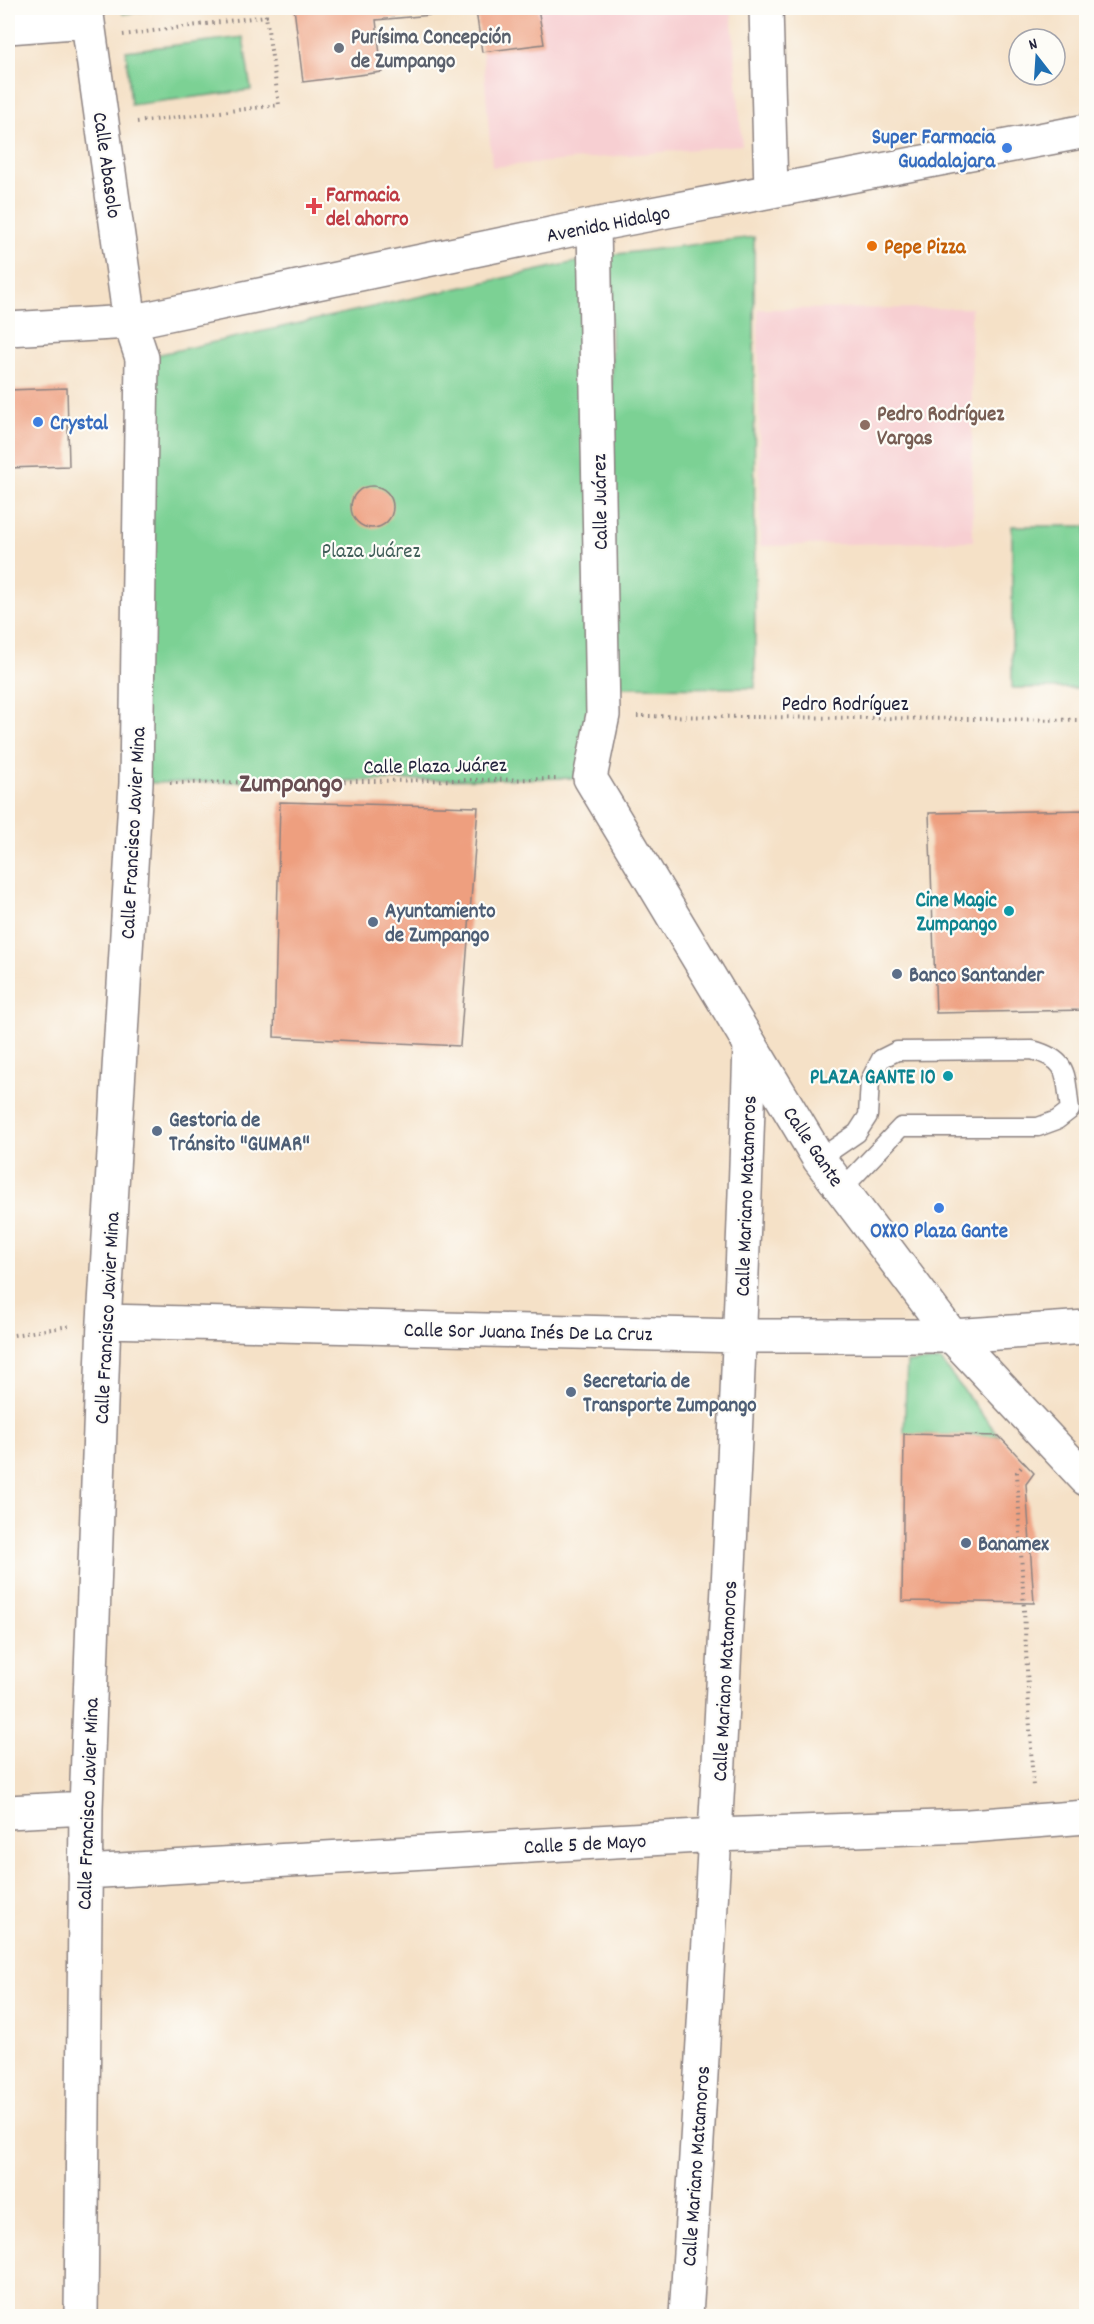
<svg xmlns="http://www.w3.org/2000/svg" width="1094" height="2324" font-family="Dekko,sans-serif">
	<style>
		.built { fill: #f7cfd2 }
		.green { fill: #7cd194; stroke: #4f7a68; stroke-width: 1.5 }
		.building { fill: #ee9f7f }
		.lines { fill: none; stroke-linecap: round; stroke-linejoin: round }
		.service-casing { stroke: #8c8281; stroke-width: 21 }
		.minor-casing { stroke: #8c8281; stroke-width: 36 }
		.tertiary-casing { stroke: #8c8281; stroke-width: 36 }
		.path { stroke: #8c8281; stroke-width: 4; stroke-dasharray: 1.5 4.5; stroke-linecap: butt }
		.service { stroke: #fff; stroke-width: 18 }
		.minor { stroke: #fff; stroke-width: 33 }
		.tertiary { stroke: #fff; stroke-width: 33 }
		.worship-dot { fill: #6b7280; stroke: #fdfcf7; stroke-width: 2 }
		.shop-dot { fill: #3f7fe0; stroke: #fdfcf7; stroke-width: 2 }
		.health-dot { fill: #e0444e; stroke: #fdfcf7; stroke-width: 2 }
		.food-dot { fill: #e8710a; stroke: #fdfcf7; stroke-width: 2 }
		.education-dot { fill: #8d6e63; stroke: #fdfcf7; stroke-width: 2 }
		.culture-dot { fill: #0f9aa8; stroke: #fdfcf7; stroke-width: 2 }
		.service-dot { fill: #5c6f8a; stroke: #fdfcf7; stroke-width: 2 }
		.labels { text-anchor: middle; stroke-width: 4.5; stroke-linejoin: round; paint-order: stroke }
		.worship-label { font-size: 21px; font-weight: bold; fill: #5b616d; stroke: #fdfcf7; text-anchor: start }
		.shop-label { font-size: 21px; font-weight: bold; fill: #366cbe; stroke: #fdfcf7; text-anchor: end }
		.street-label { font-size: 21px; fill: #22223b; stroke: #fdfcf7 }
		.health-label { font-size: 21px; font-weight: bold; fill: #be3a42; stroke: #fdfcf7; text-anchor: start }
		.food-label { font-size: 21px; font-weight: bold; fill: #c56008; stroke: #fdfcf7; text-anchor: start }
		.education-label { font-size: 21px; font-weight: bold; fill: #785e54; stroke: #fdfcf7; text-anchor: start }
		.park-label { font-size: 21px; fill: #425f5a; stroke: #fdfcf7 }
		.culture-label { font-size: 21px; font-weight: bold; fill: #0d838f; stroke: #fdfcf7; text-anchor: end }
		.service-label { font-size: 21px; font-weight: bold; fill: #4e5e75; stroke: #fdfcf7; text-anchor: start }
		.district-label { font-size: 27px; font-weight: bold; fill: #694e53; stroke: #fdfcf7 }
	</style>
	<rect width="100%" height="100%" fill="#fdfcf7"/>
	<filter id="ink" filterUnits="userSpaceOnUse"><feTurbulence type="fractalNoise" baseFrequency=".0167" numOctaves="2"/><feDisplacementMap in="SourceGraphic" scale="12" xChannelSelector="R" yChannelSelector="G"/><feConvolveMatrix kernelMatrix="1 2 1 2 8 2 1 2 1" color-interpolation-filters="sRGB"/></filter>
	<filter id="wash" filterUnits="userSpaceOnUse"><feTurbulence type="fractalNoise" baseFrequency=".008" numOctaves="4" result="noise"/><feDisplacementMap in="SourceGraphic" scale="24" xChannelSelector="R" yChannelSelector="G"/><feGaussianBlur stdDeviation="1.35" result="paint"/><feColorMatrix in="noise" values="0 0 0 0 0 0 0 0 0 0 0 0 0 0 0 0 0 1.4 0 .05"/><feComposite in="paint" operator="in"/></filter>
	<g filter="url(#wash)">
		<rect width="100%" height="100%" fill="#f5e1c7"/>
		<path class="built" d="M479,8H731L742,145L492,167Z
			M971,308L973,541L760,546L758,309Z"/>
		<path class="green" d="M122,8H166L123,14Z
			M243,37L251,90L131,105L126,51Z
			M754,237L755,688L616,687L610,255Z
			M594,258L590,778L136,783L142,358Z
			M1012,526H1086V688H1012Z
			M941,1361L999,1436L904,1434L907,1362Z"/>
		<g id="blocks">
			<path class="building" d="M294,8H538L544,44L482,52L476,11L376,20L382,72L303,82Z
				M67,388L69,466L8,468V390Z
				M351 507a21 21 0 1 1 42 0a21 21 0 1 1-42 0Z
				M280,802L478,807L460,1046L274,1037Z
				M1086,810V1010L936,1013L929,813Z
				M904,1434L999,1436L1034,1473L1026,1484L1034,1603L902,1601Z"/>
		</g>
	</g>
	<g filter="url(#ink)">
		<use href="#blocks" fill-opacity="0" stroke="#8c8281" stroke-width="1.5"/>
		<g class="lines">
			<defs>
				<path id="service" d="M819,1159L857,1133L868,1116L870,1080L881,1059L897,1051L1032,1050C1070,1060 1065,1075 1070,1110L1057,1120L1038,1127H901L842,1189"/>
				<path id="minor" d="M8,27L87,21
					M104,1321L741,1336H952L1086,1327
					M8,1812L86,1808
					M85,1872L716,1835L969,1826L1086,1817
					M81,2316L86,1808L104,1321L136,783L142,358L130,322
					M686,2316C713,1893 737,1470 750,1045"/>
				<path id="tertiary" d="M86,8L130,322
					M766,8L771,190
					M594,225L603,715L590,778L819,1159L952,1336L1086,1479
					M8,329L130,322L594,225L1086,131"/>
			</defs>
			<use href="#service" class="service-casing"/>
			<use href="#minor" class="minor-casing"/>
			<use href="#tertiary" class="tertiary-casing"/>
			<path class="path" d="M123,35L266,16L265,8
				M137,122L279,105L266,16
				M637,716L1086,720
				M170,783L558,779
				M8,1336L69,1326
				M1025,1463L1017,1472L1033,1788"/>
			<use href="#service" class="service"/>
			<use href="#minor" class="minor"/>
			<use href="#tertiary" class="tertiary"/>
		</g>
	</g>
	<circle class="worship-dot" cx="339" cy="48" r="6"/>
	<g class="shop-dot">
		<circle cx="1007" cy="148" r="6"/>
		<circle cx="38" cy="422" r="6"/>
		<circle cx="939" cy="1208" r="6"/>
	</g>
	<path class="health-dot" d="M311 197h6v6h6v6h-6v6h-6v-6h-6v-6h6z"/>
	<circle class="food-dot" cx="872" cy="246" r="6"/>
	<circle class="education-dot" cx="865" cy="425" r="6"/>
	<g class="culture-dot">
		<circle cx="1009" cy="911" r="6"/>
		<circle cx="948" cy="1076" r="6"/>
	</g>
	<g class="service-dot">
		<circle cx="373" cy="922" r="6"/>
		<circle cx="897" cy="974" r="6"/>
		<circle cx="157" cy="1131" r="6"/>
		<circle cx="571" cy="1392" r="6"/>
		<circle cx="966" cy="1543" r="6"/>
	</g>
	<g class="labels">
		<g class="worship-label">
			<text x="351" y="43">Purísima Concepción<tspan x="351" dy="24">de Zumpango</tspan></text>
		</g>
		<g class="shop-label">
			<text x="995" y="143">Super Farmacia<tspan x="995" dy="24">Guadalajara</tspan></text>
			<text x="50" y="429" text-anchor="start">Crystal</text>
			<text x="939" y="1237" text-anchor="middle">OXXO Plaza Gante</text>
		</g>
		<g class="street-label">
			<text transform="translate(108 165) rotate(82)" y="7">Calle Abasolo</text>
			<text transform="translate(608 223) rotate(-11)" y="7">Avenida Hidalgo</text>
			<text transform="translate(599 502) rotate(-91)" y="7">Calle Juárez</text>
			<text x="845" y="710">Pedro Rodríguez</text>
			<text transform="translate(435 765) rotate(-1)" y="7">Calle Plaza Juárez</text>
			<text transform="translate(132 833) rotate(-87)" y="7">Calle Francisco Javier Mina</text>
			<text transform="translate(814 1146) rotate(56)" y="7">Calle Gante</text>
			<text transform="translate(745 1196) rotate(-88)" y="7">Calle Mariano Matamoros</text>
			<text transform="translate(106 1318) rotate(-87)" y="7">Calle Francisco Javier Mina</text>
			<text transform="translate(528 1331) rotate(1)" y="7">Calle Sor Juana Inés De La Cruz</text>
			<text transform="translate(724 1681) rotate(-87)" y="7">Calle Mariano Matamoros</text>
			<text transform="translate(87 1804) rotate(-88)" y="7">Calle Francisco Javier Mina</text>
			<text transform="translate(585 1843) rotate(-3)" y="7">Calle 5 de Mayo</text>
			<text transform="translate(695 2166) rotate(-86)" y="7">Calle Mariano Matamoros</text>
		</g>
		<g class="health-label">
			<text x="326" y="201">Farmacia<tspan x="326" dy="24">del ahorro</tspan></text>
		</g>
		<g class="food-label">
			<text x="884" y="253">Pepe Pizza</text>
		</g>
		<g class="education-label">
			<text x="877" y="420">Pedro Rodríguez<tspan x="877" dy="24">Vargas</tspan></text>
		</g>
		<g class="park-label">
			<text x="371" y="557">Plaza Juárez</text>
		</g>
		<g class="culture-label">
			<text x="997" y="906">Cine Magic<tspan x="997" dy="24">Zumpango</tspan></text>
			<text x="936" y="1083">PLAZA GANTE 10</text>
		</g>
		<g class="service-label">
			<text x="385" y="917">Ayuntamiento<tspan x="385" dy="24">de Zumpango</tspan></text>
			<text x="909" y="981">Banco Santander</text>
			<text x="169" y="1126">Gestoria de<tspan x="169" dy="24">Tránsito "GUMAR"</tspan></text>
			<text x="583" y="1387">Secretaria de<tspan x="583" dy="24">Transporte Zumpango</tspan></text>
			<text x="978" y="1550">Banamex</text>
		</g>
		<g class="district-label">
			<text x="291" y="791">Zumpango</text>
		</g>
	</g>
	<rect width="1094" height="2324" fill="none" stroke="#fdfcf7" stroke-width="30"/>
	<g transform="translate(1037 57) rotate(343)"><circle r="28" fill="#fdfcf7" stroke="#a5a5ac" stroke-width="1.5"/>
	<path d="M0-4.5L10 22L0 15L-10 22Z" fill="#1f6fb2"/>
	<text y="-9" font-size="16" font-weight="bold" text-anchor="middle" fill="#22223b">N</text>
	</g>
</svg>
